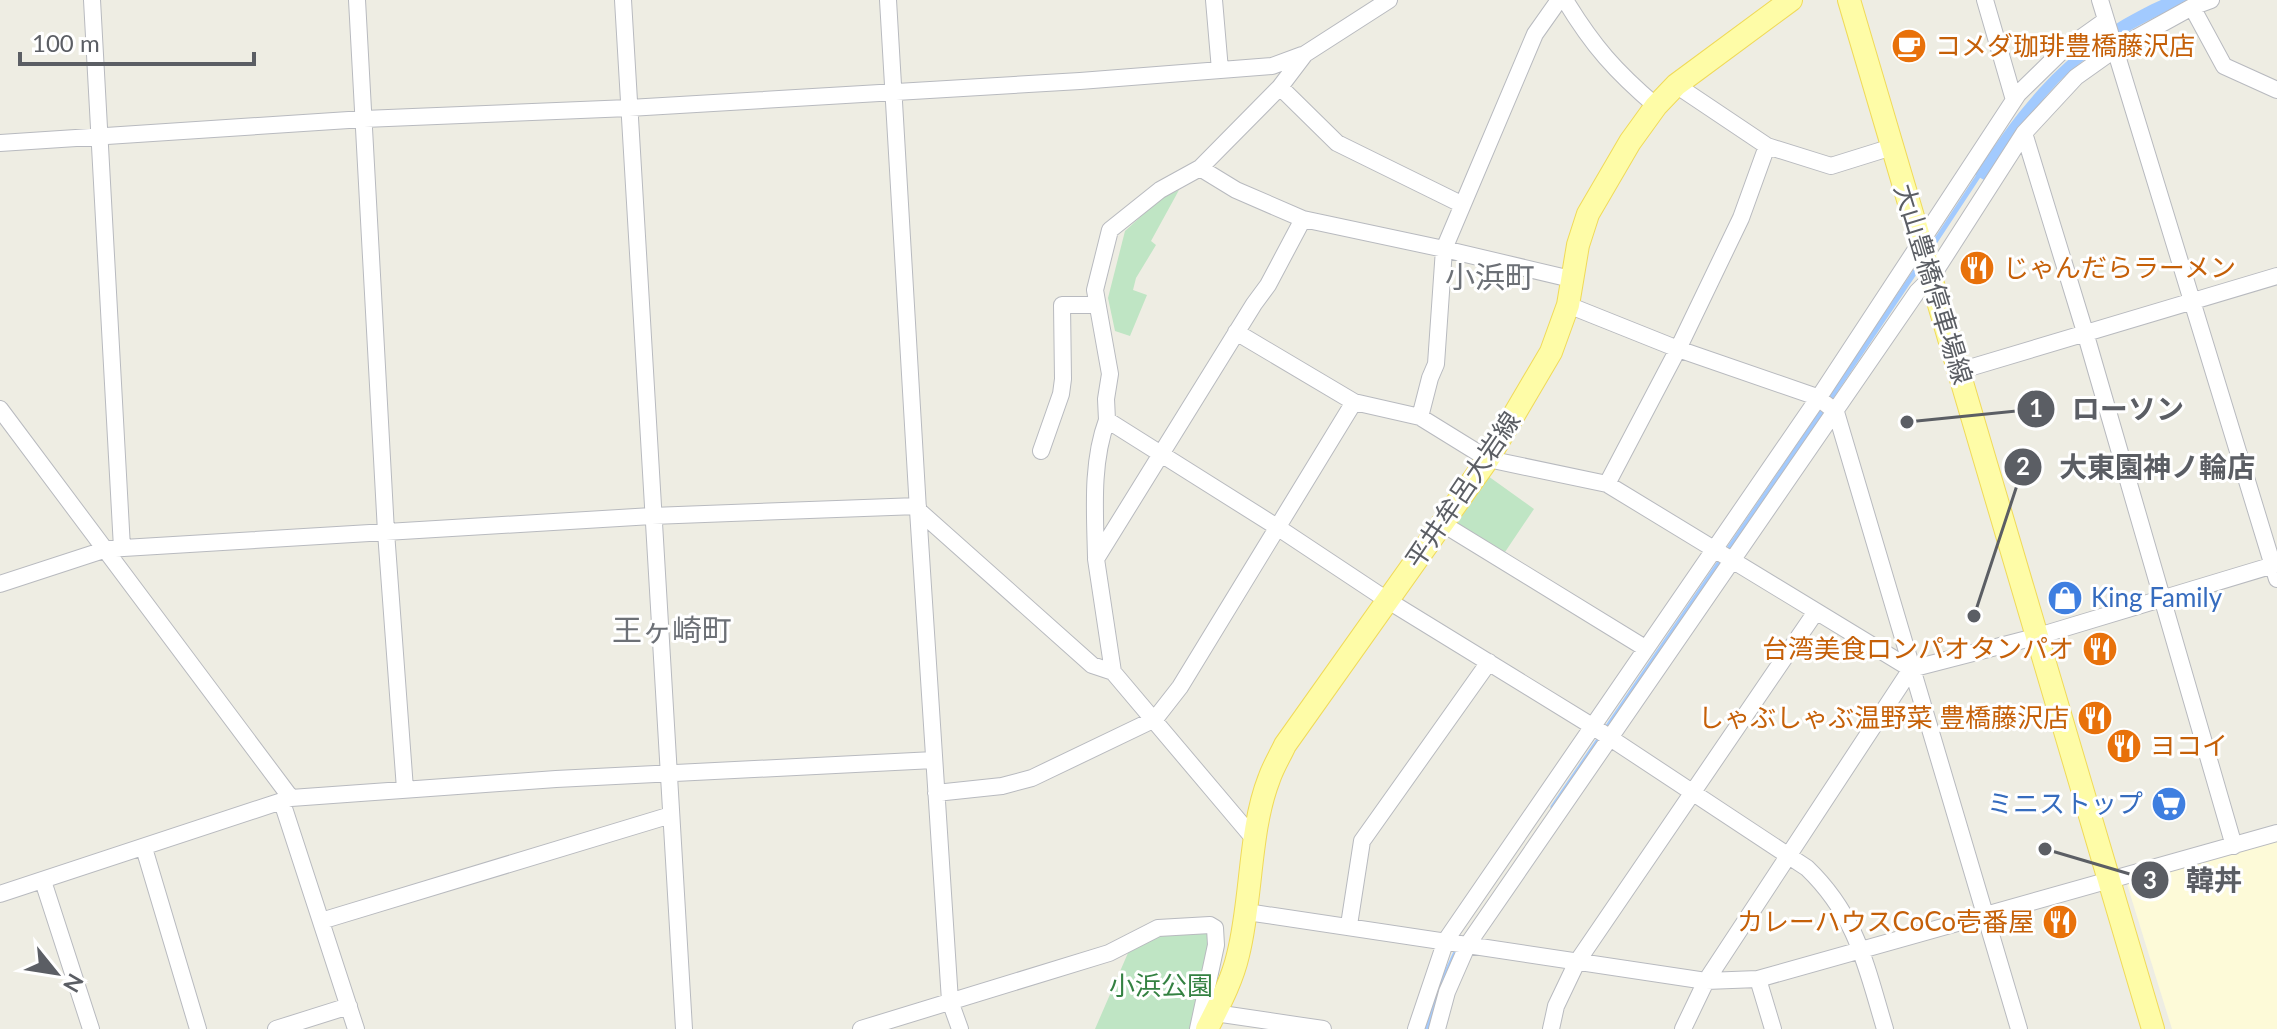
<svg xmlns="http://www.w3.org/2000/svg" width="2277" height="1029" font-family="Lato,'Noto Sans JP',sans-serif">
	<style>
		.commercial { fill: #fdfad8 }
		.green { fill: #bfe5c4 }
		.water { fill: #a2cafe }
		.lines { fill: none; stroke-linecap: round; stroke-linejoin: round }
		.stream { stroke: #a2cafe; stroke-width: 5 }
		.minor-casing { stroke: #b8babf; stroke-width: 18 }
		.major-casing { stroke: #f0da59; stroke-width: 24 }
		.minor { stroke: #fff; stroke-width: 16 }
		.major { stroke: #fefca7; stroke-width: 22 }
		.labels { text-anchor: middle; stroke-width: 6; stroke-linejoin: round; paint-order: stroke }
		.food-label { font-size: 26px; fill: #c56008; stroke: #fff; text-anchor: start }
		.street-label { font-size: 26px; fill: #5b5e64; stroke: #fff }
		.shop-label { font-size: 26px; fill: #366cbe; stroke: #fff; text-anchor: start }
		.park-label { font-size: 26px; fill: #348142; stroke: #fff }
		.quarter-label { font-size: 30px; fill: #6c7076; stroke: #fff }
		.leader { fill: none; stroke: #5b5e64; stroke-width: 3 }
		.callout-dot { fill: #5b5e64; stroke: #fff; stroke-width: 3 }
		.mark-label { font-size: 24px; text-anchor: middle; font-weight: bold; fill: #fff }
		.callout-label { font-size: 28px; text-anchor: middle; font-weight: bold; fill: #5b5e64; stroke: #fff; stroke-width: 6; stroke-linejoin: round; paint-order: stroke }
	</style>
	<rect width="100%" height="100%" fill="#eeede3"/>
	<path class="commercial" d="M2277,838V1029H2172L2126,881Z"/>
	<path class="green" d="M1179,190L1151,241L1156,245L1136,278L1133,290L1147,295L1130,336L1115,331L1108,298L1125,231L1160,199Z
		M1488,476L1534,509L1505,552L1459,526L1458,522Z
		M1160,931L1212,932L1196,1029H1095L1131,946Z"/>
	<path class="water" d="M2161,0H2190C2145,22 2095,46 2059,82C2030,112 2009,147 1986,181L1975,175C2024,98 2076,38 2161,0Z"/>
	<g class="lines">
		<path class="stream" d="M1929,251L1981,172
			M1829,400L1919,266
			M1553,807L1824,409
			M1426,1029L1438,991L1456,952"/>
		<defs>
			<path id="minor" d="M92,0L122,548
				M357,0L386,532L405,789
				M623,0L684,1029
				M888,0L918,510L950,1001L960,1029
				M1214,0L1220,70
				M1389,0L1305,54L1280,87L1200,168L1160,190L1110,230L1095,290L1110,374L1106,399L1107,420L1277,527L1387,600L1592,726L1807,868C1857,916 1866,966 1885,1029
				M1565,0C1593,46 1615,71 1656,106
				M1985,0L2014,100
				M2100,0L2277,579
				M2192,7L2224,66L2277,90
				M1676,85L1767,146L1831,166L1892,147
				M1280,87L1337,143L1461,204
				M2024,133L2085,332L2234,846
				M0,143L364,119L629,108L1080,81L1272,66L1302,55
				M1200,168L1236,190L1303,219L1444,249L1571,279
				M1568,305L1678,349L1817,397L1836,412L2019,1029
				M1236,332L1354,402L1420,417L1488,459L1607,484L1911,669
				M1959,371L2277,276
				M0,409L291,798
				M1420,417L1430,378L1436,364L1444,249L1535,34L1559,0
				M1041,451L1061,394L1063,379L1062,305H1096
				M1607,484L1678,349L1741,218L1767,146
				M918,510L1092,665L1113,672L1255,840
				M1443,524L1645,648
				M1096,557C1095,512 1091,463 1107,420
				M0,584L107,549L652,516L918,506
				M1113,672L1096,559L1254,304L1268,285L1303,219
				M936,793L1002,786L1032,778L1155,719L1180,687L1354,402
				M282,802L356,1029
				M144,848L198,1029
				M43,881L91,1029
				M0,894L291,798L556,779L934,760
				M1247,912L1706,981L1758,979L2277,833
				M321,921L671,815
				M1349,925L1362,841L1489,662
				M1758,979L1773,1029
				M1215,1013L1323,1029
				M276,1029L349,1006
				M861,1029L1109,953L1158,928L1210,925L1215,928L1216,945L1198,1029
				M1416,1029L1446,940L1823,391L2018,94L2061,52L2106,20
				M1437,1029L1447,992L1468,944L1917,292L1931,278L2024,133L2076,77L2114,50L2192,7L2211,0
				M1551,1029L1556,1006L1577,962L1815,613
				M1683,1029L1706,981L1911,669L2035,637L2277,564"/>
			<path id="major" d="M1849,0L2153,1029
				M1207,1029C1219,1005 1232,981 1238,955C1252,900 1249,830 1269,779C1273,767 1280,756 1285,745L1488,459L1551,352L1568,305L1578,245L1588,214L1630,142L1656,106L1676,85L1791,0"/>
		</defs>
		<use href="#minor" class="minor-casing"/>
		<use href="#major" class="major-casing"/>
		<use href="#minor" class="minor"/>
		<use href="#major" class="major"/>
	</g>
	<defs>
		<symbol id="cafe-disc" viewBox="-11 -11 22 22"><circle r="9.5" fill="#e8710a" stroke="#fff"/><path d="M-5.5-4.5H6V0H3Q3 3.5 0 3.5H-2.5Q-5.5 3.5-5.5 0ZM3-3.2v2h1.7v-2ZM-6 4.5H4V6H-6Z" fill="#fff"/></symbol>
		<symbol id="restaurant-disc" viewBox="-11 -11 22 22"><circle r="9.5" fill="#e8710a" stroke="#fff"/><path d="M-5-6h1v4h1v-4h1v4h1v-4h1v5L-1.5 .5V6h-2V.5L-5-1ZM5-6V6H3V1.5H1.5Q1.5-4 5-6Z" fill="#fff"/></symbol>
		<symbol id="shop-disc" viewBox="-11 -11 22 22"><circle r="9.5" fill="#3f7fe0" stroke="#fff"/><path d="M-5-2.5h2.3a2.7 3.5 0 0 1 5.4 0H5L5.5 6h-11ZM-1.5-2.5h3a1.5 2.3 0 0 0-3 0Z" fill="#fff"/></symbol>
		<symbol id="supermarket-disc" viewBox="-11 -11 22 22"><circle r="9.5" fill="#3f7fe0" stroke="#fff"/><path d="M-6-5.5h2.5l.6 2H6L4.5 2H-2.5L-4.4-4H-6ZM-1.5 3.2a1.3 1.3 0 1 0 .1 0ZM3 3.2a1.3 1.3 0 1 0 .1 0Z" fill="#fff"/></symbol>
	</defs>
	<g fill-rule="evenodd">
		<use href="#cafe-disc" x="1889" y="26" width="40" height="40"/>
		<use href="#restaurant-disc" x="1957" y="248" width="40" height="40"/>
		<use href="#shop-disc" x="2045" y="578" width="40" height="40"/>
		<use href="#restaurant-disc" x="2080" y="629" width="40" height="40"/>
		<use href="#restaurant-disc" x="2075" y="698" width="40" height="40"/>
		<use href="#restaurant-disc" x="2104" y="726" width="40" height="40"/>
		<use href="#supermarket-disc" x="2149" y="784" width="40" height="40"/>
		<use href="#restaurant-disc" x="2040" y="902" width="40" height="40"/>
	</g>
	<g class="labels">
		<g class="food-label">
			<text x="1935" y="55">コメダ珈琲豊橋藤沢店</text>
			<text x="2003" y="277">じゃんだらラーメン</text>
			<text x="2074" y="658" text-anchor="end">台湾美食ロンパオタンパオ</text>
			<text x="2069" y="727" text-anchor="end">しゃぶしゃぶ温野菜 豊橋藤沢店</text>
			<text x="2150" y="755">ヨコイ</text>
			<text x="2034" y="931" text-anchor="end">カレーハウスCoCo壱番屋</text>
		</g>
		<g class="street-label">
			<text transform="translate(1933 284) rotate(73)" y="9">大山豊橋停車場線</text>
			<text transform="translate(1463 490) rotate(-56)" y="9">平井牟呂大岩線</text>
		</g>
		<g class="shop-label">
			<text x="2091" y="607">King Family</text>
			<text x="2143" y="813" text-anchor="end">ミニストップ</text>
		</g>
		<g class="park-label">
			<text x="1161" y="995">小浜公園</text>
		</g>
		<g class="quarter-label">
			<text x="1490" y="288">小浜町</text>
			<text x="672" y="641">王ヶ崎町</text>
		</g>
	</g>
	<path class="leader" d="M1907 422L2036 409M1974 616L2023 467M2045 849L2150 880"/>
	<g class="callout-dot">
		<circle cx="1907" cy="422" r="8"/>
		<circle cx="1974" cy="616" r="8"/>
		<circle cx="2045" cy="849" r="8"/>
		<circle cx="2036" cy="409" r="20"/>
		<circle cx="2023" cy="467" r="20"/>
		<circle cx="2150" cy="880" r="20"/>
	</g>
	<g class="mark-label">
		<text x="2036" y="417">1</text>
		<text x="2023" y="475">2</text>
		<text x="2150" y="889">3</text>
	</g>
	<g class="callout-label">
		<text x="2128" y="419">ローソン</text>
		<text x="2157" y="477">大東園神ノ輪店</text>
		<text x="2214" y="890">韓丼</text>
	</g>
	<g transform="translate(56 973) rotate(120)" stroke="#ffffff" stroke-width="6" paint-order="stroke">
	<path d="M0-6L14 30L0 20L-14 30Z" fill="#5b5e64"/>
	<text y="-12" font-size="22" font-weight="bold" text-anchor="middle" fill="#5b5e64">N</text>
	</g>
	<path d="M20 52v12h234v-12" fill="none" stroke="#5b5e64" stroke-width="4"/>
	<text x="32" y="52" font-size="24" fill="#5b5e64" stroke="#ffffff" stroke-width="6" paint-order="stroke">100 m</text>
</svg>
